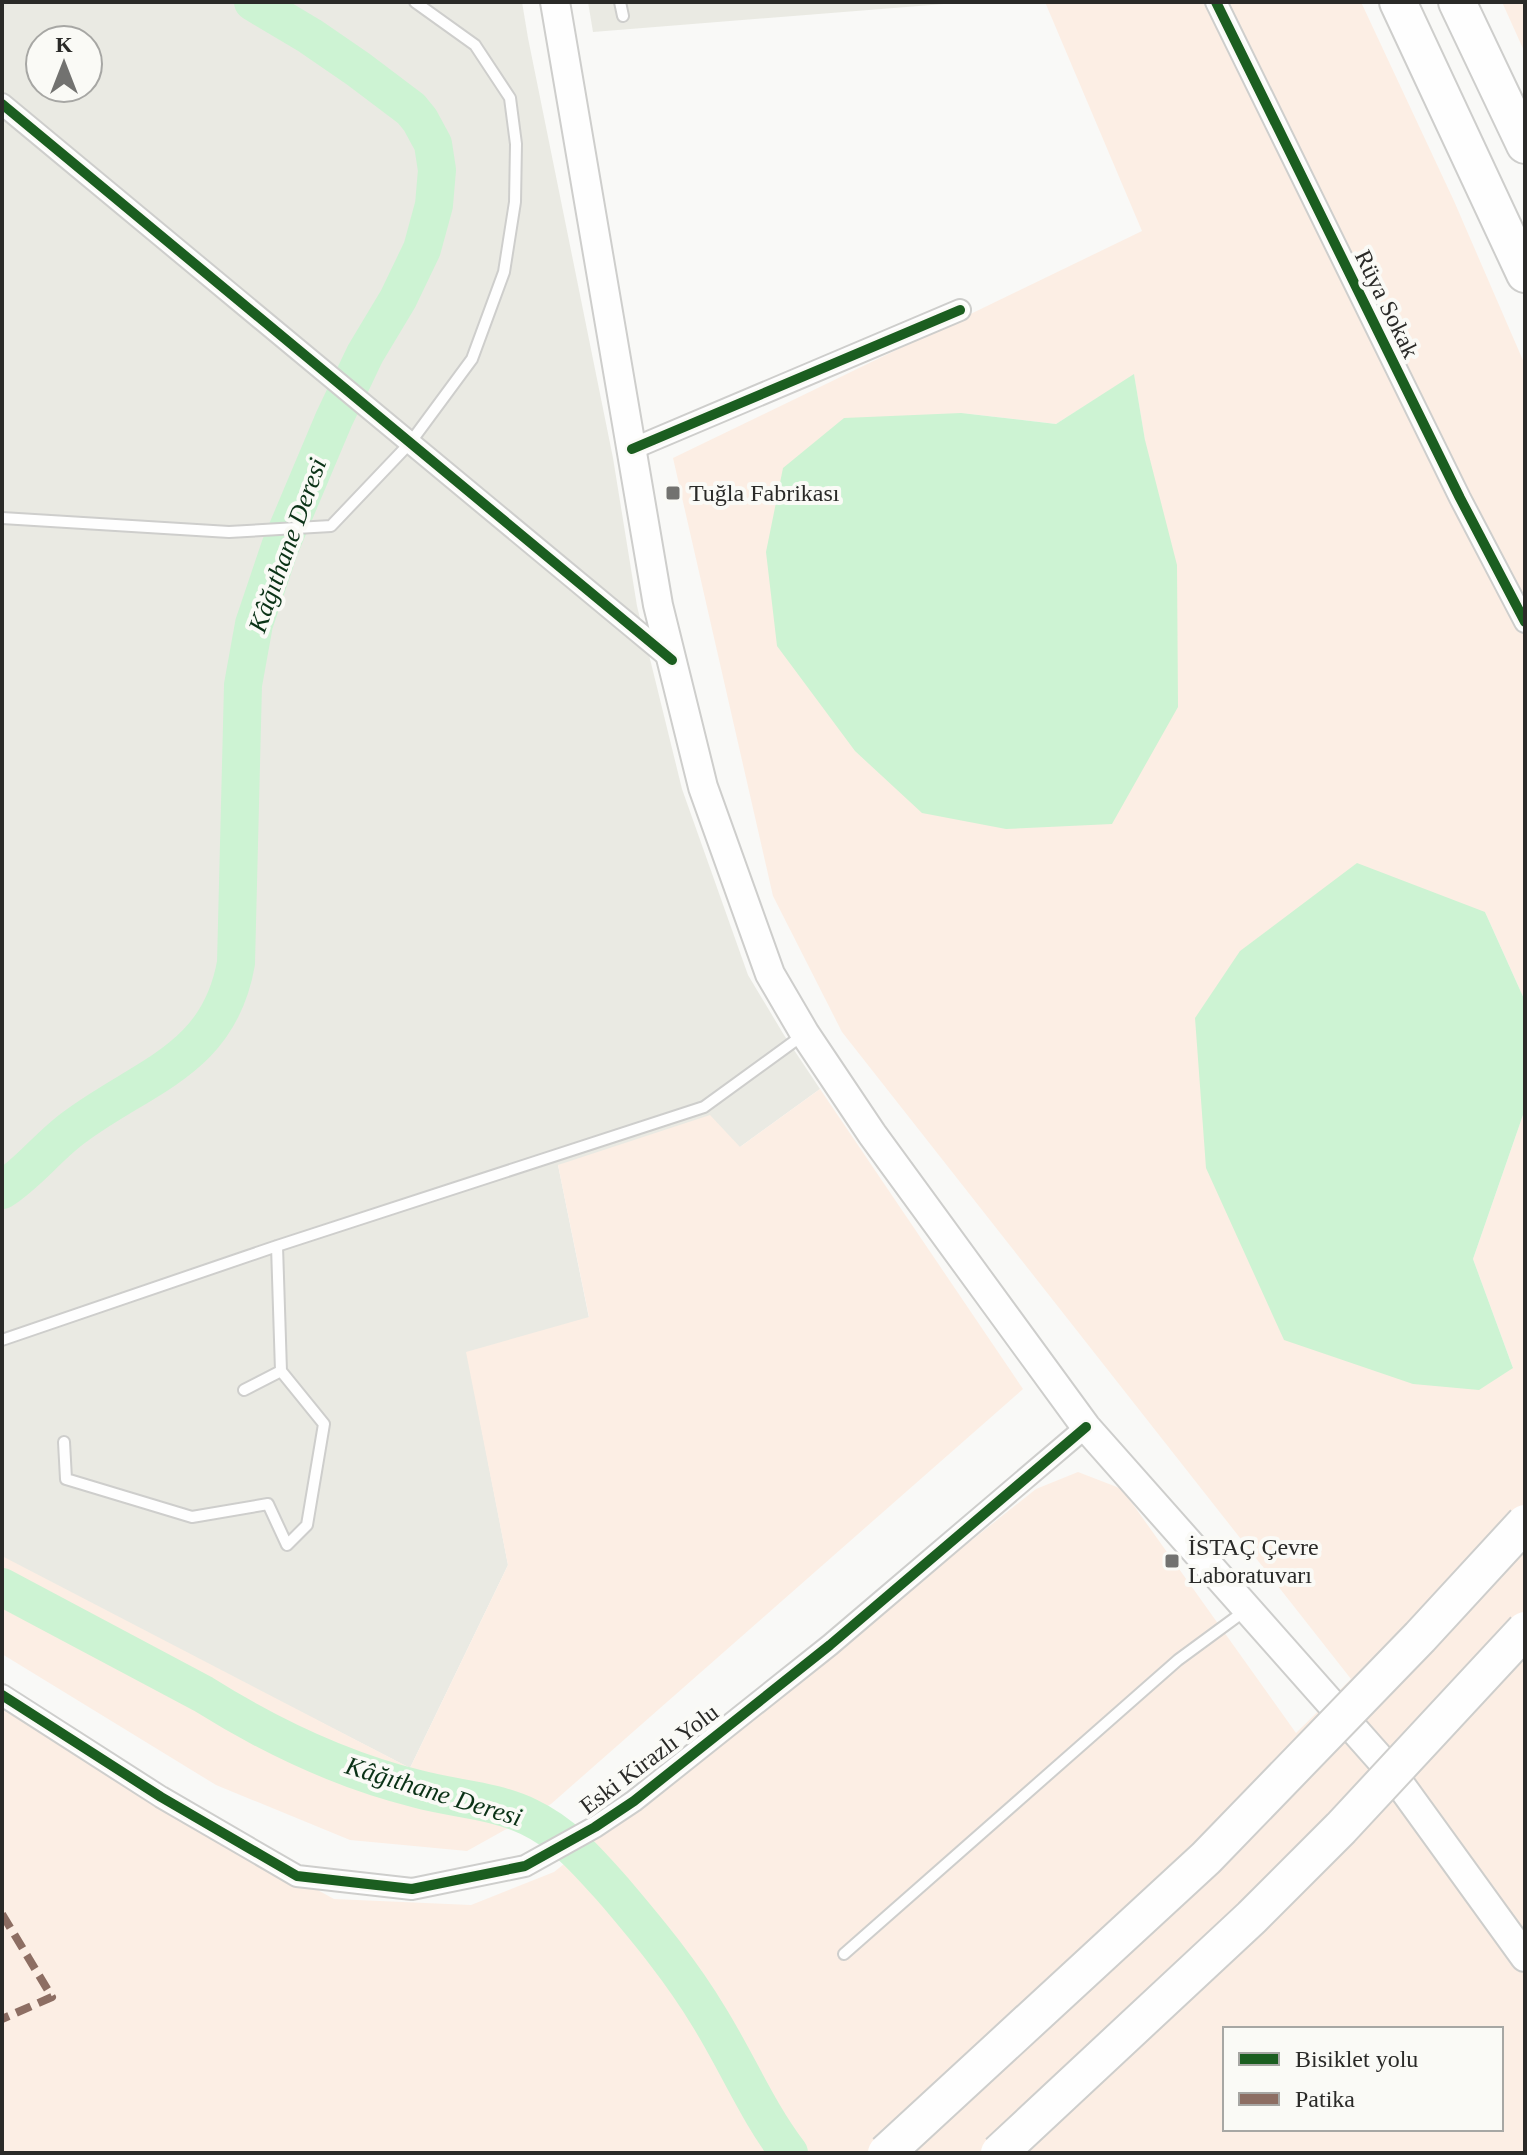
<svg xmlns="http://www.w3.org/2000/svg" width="1527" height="2155" font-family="'Times New Roman',serif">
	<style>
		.built { fill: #eaeae3; fill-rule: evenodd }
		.green { fill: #fceee4; fill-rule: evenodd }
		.water { fill: #cdf3d3 }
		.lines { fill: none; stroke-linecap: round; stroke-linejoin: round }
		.river { stroke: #cdf3d3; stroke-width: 38 }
		.lane-casing { stroke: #cececc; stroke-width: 14 }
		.street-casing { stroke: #cececc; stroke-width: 24 }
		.secondary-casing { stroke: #cececc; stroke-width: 32 }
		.highway-casing { stroke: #cececc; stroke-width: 40 }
		.lane { stroke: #fefefe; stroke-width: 10 }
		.street { stroke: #fefefe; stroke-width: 20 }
		.secondary { stroke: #fefefe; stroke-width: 28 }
		.highway { stroke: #fefefe; stroke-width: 36 }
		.highway-bridge-casing { stroke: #cececc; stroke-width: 40; stroke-linecap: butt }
		.highway-bridge { stroke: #fefefe; stroke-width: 36 }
		.quiet { stroke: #8d6e63; stroke-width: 8; stroke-dasharray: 16 8; stroke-linecap: butt }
		.cycleway-casing { stroke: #fafaf6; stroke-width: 15 }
		.cycleway { stroke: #1b5e20; stroke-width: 10 }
		.poi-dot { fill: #727270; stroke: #fafaf6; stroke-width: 3 }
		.labels { text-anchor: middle; stroke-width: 8; stroke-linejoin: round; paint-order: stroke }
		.street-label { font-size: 24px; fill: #2a2a28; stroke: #fafaf6 }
		.poi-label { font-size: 24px; fill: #2a2a28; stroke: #fafaf6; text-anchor: start }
		.water-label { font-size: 26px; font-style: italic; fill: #0a3216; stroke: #fafaf6 }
	</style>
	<rect width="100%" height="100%" fill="#f9f9f7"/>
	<path class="built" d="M2,2H522L528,38L613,458L637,606L682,789L748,975L784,1035L820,1089L740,1147L558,1165L589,1318L467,1353L508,1565L410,1768L2,1559ZM40,40H88V88H40Z
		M588,2H969L593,32Z"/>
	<path class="green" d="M1045,2H1361L1454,201L1525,365V1001L1485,912L1240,951L1513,1368L1473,1259L1524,1112L1525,1104V2153H2V1709L235,1845L334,1899L471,1905L554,1872L1036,1489L1078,1472L1122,1489L1296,1733L1351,1679L842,1032L773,896L673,458L1142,231ZM1134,375L1145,440L961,413L1056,424ZM1225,2029H1501V2129H1225Z
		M1502,2H1525V53Z
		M820,1089L1023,1389L551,1804L467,1851L350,1840L216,1785L2,1654V1556L410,1768L508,1565L466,1352L589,1317L558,1165L710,1115L740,1147Z"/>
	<path class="water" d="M1134,374L1145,440L1177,565L1178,707L1112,824L1006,829L922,813L855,751L777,646L766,552L783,468L844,418L961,413L1056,424Z
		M1357,863L1485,912L1525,1001L1524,1112L1473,1259L1513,1368L1479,1390L1413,1384L1284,1340L1206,1168L1195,1018L1240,951Z"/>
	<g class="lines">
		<path class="river" d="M2,1190C30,1172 49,1145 76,1126C145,1075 219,1060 236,963L243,685L254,624L280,547L334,419L365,354L398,299L422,249L434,205L437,170L433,144L420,120L411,109L358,69L310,36L253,2
			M2,1587L203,1694C270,1736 341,1770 418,1789C455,1799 494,1800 529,1817C565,1834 589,1863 615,1892C649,1932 682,1972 709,2017C737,2062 757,2111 789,2153"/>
		<defs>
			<path id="lane" d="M620,2L623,16
				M2,518L229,532L331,526L410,443L472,359L504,272L515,202L516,144L510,98L475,45L415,2
				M2,1340L277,1246L704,1107L803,1035
				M244,1390L281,1371
				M64,1442L66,1479L192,1517L268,1504L287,1545L307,1525L324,1424L281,1371L277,1246
				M844,1954L1178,1660L1246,1610"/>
			<path id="street" d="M1216,2L1460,498L1525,622
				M2,104L672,660
				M632,449L960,310
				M2,1695L161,1797L297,1876L412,1889L525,1866L595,1827L634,1801L830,1645L1086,1427"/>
			<path id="secondary" d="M555,2L658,605L703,787L770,974L805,1034L872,1134L1086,1427L1389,1769L1525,1957"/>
			<path id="highway" d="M1398,2L1525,274
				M1457,2L1525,145"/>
		</defs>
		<use href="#lane" class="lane-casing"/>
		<use href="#street" class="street-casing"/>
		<use href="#secondary" class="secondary-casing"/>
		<use href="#highway" class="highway-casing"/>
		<use href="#lane" class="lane"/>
		<use href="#street" class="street"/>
		<use href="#secondary" class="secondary"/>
		<use href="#highway" class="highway"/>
		<defs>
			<path id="highway-bridge" d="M886,2153L1206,1858L1420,1637L1525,1523
				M999,2153L1252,1917L1341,1828L1525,1630"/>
		</defs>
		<use href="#highway-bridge" class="highway-bridge-casing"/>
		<use href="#highway-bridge" class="highway-bridge"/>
		<path class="quiet" d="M2,1914L52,1997L2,2019"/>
		<defs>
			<path id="cycleway" d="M1216,2L1460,498L1525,622
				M2,104L672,660
				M632,449L960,310
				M2,1695L161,1797L297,1876L412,1889L525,1866L595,1827L634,1801L830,1645L1086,1427"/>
		</defs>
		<use href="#cycleway" class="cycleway-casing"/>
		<use href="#cycleway" class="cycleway"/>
	</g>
	<g class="poi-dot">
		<rect x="665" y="485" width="16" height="16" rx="4"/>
		<rect x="1164" y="1553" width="16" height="16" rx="4"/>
	</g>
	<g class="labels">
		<g class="street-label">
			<text transform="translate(1387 304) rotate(64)" y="8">Rüya Sokak</text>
			<text transform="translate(649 1759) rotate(-37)" y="8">Eski Kirazlı Yolu</text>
		</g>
		<g class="poi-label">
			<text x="689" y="501">Tuğla Fabrikası</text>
			<text x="1188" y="1555">İSTAÇ Çevre<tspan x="1188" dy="28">Laboratuvarı</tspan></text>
		</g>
		<g class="water-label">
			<text transform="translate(287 545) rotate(-70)" y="9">Kâğıthane Deresi</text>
			<text transform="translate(434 1791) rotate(17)" y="9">Kâğıthane Deresi</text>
		</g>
	</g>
	<rect width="1527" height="2155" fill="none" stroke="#2a2a28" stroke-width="8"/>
	<rect x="1223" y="2027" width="280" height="104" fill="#fafaf6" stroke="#a7a7a4" stroke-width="2"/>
	<rect x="1239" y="2053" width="40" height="12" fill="#1b5e20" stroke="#a7a7a4" stroke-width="2"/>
	<text x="1295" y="2067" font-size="24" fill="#2a2a28">Bisiklet yolu</text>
	<rect x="1239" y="2093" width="40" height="12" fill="#8d6e63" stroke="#a7a7a4" stroke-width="2"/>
	<text x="1295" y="2107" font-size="24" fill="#2a2a28">Patika</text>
	<g transform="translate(64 64)"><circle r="38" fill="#fafaf6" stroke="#a7a7a4" stroke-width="2"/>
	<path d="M0-6L14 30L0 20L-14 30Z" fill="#727270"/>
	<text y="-12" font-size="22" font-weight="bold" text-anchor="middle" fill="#2a2a28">K</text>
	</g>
</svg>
